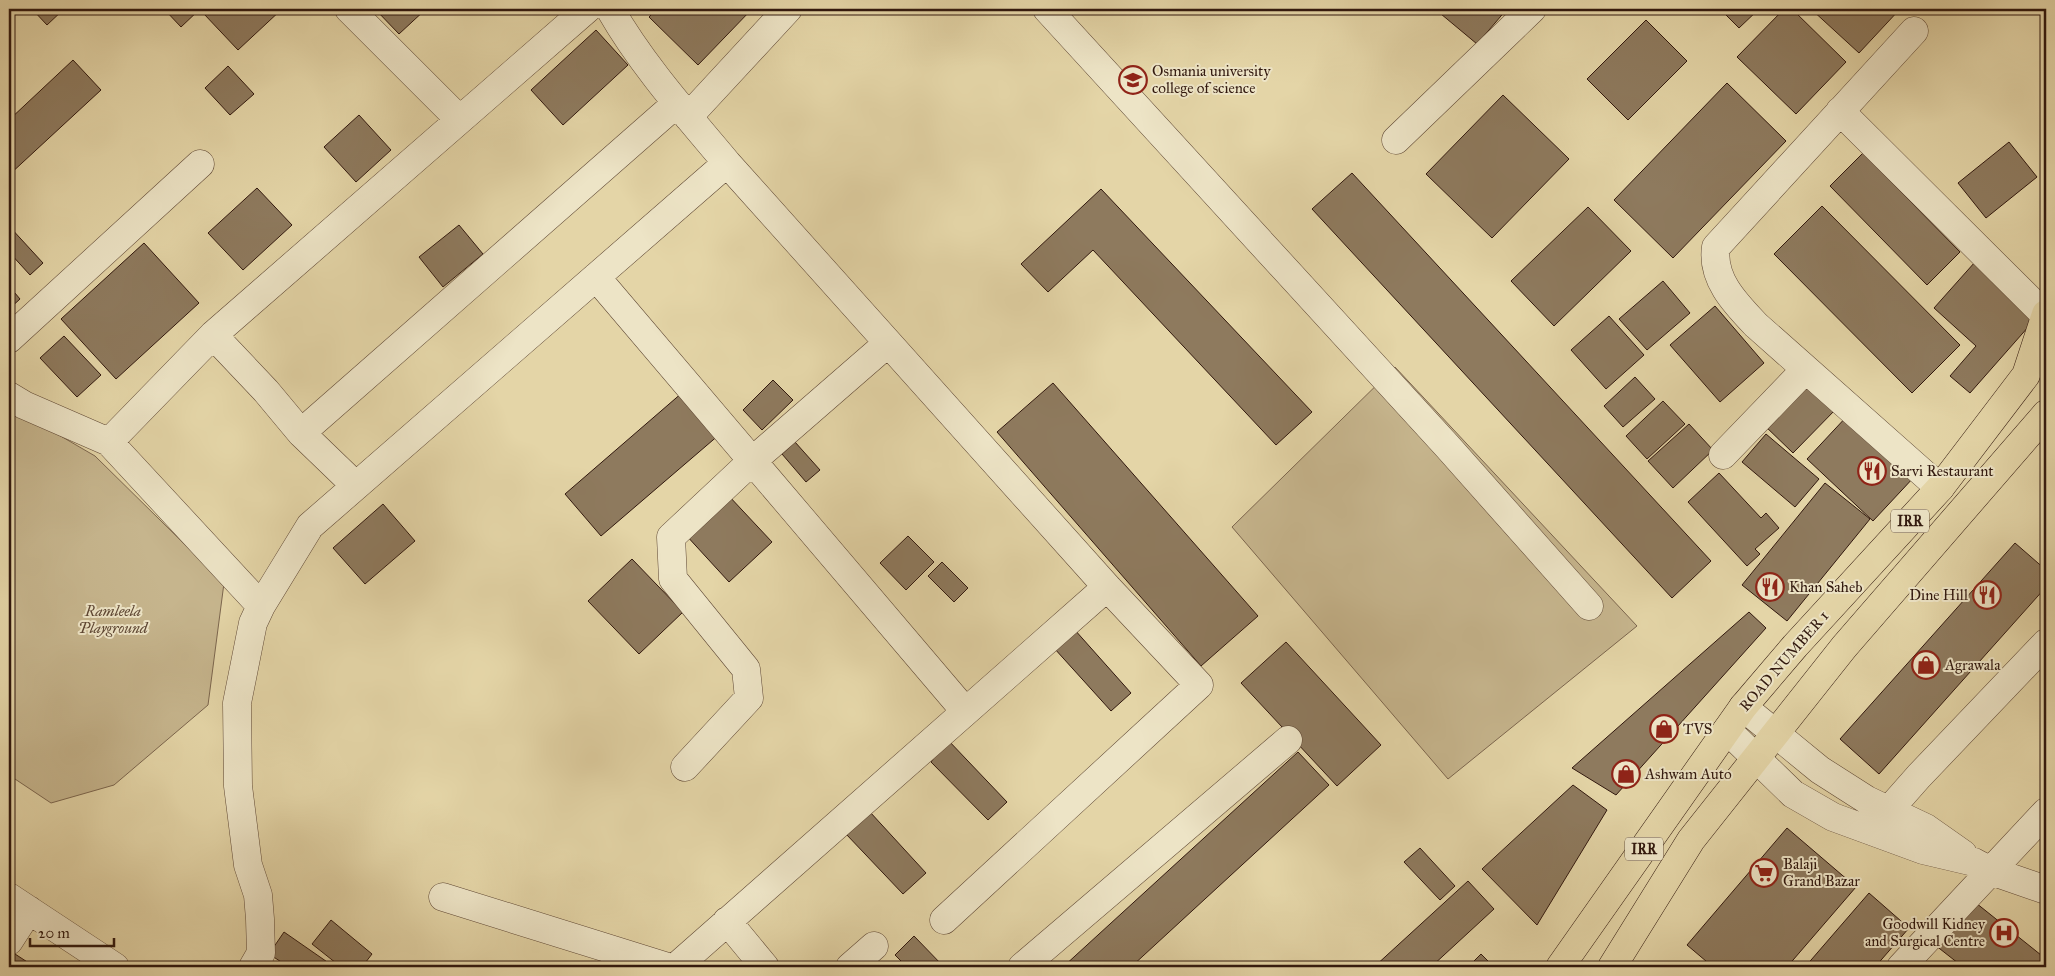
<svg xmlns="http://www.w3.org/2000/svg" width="2055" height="976" font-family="'IM FELL Great Primer',serif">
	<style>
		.green { fill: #c6b58d; stroke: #7c664e }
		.building { fill: #8e7a5e; stroke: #31180e }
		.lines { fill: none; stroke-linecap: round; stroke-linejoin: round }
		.minor-casing { stroke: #5e4734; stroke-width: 29 }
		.major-casing { stroke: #31180e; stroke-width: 29 }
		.minor { stroke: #ede4c6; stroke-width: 28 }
		.major { stroke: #e4d5a7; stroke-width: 28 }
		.labels { text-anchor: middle; stroke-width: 4; stroke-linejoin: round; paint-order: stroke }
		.shield { fill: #ede4c6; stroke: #695545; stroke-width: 1 }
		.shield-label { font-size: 14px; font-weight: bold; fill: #31180e }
		.poi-label { font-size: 15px; fill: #31180e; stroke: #ede4c6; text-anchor: start }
		.park-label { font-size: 15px; font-style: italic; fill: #5e4734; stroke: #ede4c6 }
		.street-label { font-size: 15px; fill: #31180e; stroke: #ede4c6 }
	</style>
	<rect width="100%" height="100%" fill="#e4d5a7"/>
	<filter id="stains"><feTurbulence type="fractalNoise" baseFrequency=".004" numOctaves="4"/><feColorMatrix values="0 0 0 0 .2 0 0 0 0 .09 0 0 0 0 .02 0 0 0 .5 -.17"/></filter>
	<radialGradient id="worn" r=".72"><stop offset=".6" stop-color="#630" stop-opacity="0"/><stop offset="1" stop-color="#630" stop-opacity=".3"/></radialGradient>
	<path class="green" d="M1395,367L1637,626L1448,779L1232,527Z
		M9,406L95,456L224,583L208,705L114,785L51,803L9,775Z"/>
	<path class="building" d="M32,9H64L47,25Z
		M164,9H200L181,27Z
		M210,9H282L238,50L204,14Z
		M375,9H426L399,34Z
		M657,9H752L698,65L649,17Z
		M1435,9H1507L1477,44Z
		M1720,9H1759L1739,28Z
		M1784,9H1792L1846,62L1796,114L1737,57Z
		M1811,9H1900L1859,53Z
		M1646,20L1687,61L1628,120L1587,79Z
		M596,30L628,65L563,125L531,90Z
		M73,60L101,90L9,175V120Z
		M228,66L254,94L230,115L205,88Z
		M1727,83L1786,141L1673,258L1614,200Z
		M1503,95L1569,159L1492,238L1426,174Z
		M359,115L391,150L356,182L324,147Z
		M2009,142L2037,177L1986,218L1958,183Z
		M1863,153L1960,252L1927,285L1830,186Z
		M1352,173L1711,561L1672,598L1312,209Z
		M257,188L292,225L243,270L208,233Z
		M1101,189L1312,412L1276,445L1093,250L1048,292L1021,264Z
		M1822,206L1960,345L1912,393L1774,254Z
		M1588,207L1631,251L1554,326L1511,281Z
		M459,225L483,254L443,287L419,257Z
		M9,226L43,263L30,275L9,252Z
		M144,243L199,303L116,379L61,319Z
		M1975,262L2037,317L1970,393L1950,376L1976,346L1934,308Z
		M1663,281L1690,313L1647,350L1619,319Z
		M9,286L20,299L9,309Z
		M1715,306L1764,363L1720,402L1670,345Z
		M1609,316L1644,355L1606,389L1571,350Z
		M64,336L101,375L77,397L40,358Z
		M1635,377L1655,399L1623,427L1604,406Z
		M1808,379L1837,408L1793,453L1763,424Z
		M773,380L793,400L762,430L743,410Z
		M1053,383L1258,616L1201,666L997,432Z
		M683,392L720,434L601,536L565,494Z
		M1663,401L1685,424L1647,459L1626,436Z
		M1849,414L1915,476L1873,521L1807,459Z
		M1689,424L1713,450L1673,488L1648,461Z
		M1766,434L1819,479L1795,507L1742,462Z
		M795,442L820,470L806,482L782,454Z
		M1719,473L1761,518L1766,513L1779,528L1755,549L1760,554L1747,566L1688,502Z
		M1825,483L1870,519L1787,621L1742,585Z
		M728,495L772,542L729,582L685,534Z
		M383,504L415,541L365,584L333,548Z
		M908,536L934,562L906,590L880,563Z
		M2015,543L2046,570V587L1879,774L1840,739Z
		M632,559L683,612L639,654L588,601Z
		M942,562L968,588L954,602L928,576Z
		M1749,612L1766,628L1616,795L1572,768Z
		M1074,629L1131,693L1111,711L1054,648Z
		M1286,642L1381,745L1337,786L1241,683Z
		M947,739L1007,802L988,820L931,762Z
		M1298,752L1329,785L1131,967H1063Z
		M1573,785L1607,810L1537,925L1482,869Z
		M870,812L926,873L903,894L846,834Z
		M1787,828L1856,887L1787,967H1713L1687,945Z
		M1420,848L1455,886L1440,900L1404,862Z
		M1468,881L1494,909L1431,967H1374Z
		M1869,893L1909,928L1875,967H1805Z
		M1971,899L2046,959L2040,967H1963L1935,945Z
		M331,920L372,954L362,967H341L312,944Z
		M284,932L333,966L332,967H289L269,954Z
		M914,936L944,967H907L895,955Z
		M15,954L35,967H9Z
		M1481,954L1494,967H1468Z"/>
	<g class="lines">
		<defs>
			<path id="minor" d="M349,9L459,119
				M610,9C642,65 686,114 727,163L1107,587L1199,685L944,920
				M1047,9L1447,446L1589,606
				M1914,31L1716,247C1711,279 1736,304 1756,325L1940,488
				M1840,111L2046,316
				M688,117L788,9
				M1396,140L1532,9
				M596,277L965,711
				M213,335L266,391L301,433L356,486
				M9,339L200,164
				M9,396L24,405L109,442L213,335L587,9
				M301,433L677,103
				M109,442L261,606
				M1723,455L1805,370
				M1743,707L1820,770L1867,800L1926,828L1963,854
				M1727,730L1793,794L1833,817L1923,850L1974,862L1991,871L2046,890
				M685,767L749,698L746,669L673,579L671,537L751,462L888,343
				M1889,810L1919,776L2046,643
				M9,897L115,967
				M443,897L668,967
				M727,921L765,967
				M9,941L29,910
				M253,967L261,953L260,919L258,895L248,865L238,786L237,703L253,623L261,606L310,526L727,163
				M676,967L1107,587
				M850,967L874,946
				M1022,967L1288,740
				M1901,967L2046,812"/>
			<path id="major" d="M1560,967L1743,707L1795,646L1940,488L2026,375L2046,314
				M1612,967L1691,840L1844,647L2046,414"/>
		</defs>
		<use href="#minor" class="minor-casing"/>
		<use href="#major" class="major-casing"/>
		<use href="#minor" class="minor"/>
		<use href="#major" class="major"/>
	</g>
	<defs>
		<symbol id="university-ring" viewBox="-11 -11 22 22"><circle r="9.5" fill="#ede4c6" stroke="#8f2418" stroke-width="1.5"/><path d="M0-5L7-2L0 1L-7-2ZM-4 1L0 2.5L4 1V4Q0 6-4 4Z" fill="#8f2418"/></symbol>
		<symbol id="restaurant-ring" viewBox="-11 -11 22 22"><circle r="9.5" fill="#ede4c6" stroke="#8f2418" stroke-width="1.5"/><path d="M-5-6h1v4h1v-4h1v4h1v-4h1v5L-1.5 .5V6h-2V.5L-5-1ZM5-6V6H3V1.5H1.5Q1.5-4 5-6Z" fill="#8f2418"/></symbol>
		<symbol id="shop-ring" viewBox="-11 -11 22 22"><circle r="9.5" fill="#ede4c6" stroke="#8f2418" stroke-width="1.5"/><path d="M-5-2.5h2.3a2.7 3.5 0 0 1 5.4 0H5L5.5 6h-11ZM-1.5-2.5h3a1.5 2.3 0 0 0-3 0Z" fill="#8f2418"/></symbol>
		<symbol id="supermarket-ring" viewBox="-11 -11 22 22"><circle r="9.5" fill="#ede4c6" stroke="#8f2418" stroke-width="1.5"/><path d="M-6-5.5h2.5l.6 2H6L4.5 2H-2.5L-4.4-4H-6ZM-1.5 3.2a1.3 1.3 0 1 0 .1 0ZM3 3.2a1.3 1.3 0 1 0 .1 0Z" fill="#8f2418"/></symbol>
		<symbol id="hospital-ring" viewBox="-11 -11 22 22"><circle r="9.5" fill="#ede4c6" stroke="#8f2418" stroke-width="1.5"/><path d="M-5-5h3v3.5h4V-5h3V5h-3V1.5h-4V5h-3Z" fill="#8f2418"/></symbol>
	</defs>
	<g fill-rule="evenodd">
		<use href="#university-ring" x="1117" y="64" width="32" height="32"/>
		<use href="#restaurant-ring" x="1856" y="455" width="32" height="32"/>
		<use href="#restaurant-ring" x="1754" y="571" width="32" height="32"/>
		<use href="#restaurant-ring" x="1971" y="579" width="32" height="32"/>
		<use href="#shop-ring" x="1910" y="649" width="32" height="32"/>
		<use href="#shop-ring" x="1648" y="713" width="32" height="32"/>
		<use href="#shop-ring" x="1610" y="758" width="32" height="32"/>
		<use href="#supermarket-ring" x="1748" y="857" width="32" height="32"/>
		<use href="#hospital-ring" x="1988" y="917" width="32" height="32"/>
	</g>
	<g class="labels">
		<g class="shield">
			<rect x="1891" y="509.5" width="38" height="23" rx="4"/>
			<rect x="1625" y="837.5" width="38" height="23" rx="4"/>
		</g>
		<g class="shield-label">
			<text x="1910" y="526">IRR</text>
			<text x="1644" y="854">IRR</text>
		</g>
		<g class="poi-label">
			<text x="1152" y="76">Osmania university<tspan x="1152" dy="17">college of science</tspan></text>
			<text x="1891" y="476">Sarvi Restaurant</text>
			<text x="1789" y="592">Khan Saheb</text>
			<text x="1968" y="600" text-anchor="end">Dine Hill</text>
			<text x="1945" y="670">Agrawala</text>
			<text x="1683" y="734">TVS</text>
			<text x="1645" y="779">Ashwam Auto</text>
			<text x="1783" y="869">Balaji<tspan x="1783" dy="17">Grand Bazar</tspan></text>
			<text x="1985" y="929" text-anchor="end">Goodwill Kidney<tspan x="1985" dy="17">and Surgical Centre</tspan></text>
		</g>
		<g class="park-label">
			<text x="113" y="616">Ramleela<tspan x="113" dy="17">Playground</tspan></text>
		</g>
		<g class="street-label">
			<text transform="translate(1784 661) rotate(-49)" y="5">ROAD NUMBER 1</text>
		</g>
	</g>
	<rect width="2055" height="976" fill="none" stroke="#e4d5a7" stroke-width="30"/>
	<rect x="10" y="10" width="2035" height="956" fill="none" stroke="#31180e" stroke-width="2.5"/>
	<rect x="15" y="15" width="2025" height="946" fill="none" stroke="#31180e"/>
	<path d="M30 938v8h84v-8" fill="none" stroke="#31180e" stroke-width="2.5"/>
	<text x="38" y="938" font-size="15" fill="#31180e" stroke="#ede4c6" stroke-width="4" paint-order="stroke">20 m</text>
	<rect width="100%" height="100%" filter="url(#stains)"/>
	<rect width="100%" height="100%" fill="url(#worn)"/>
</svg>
